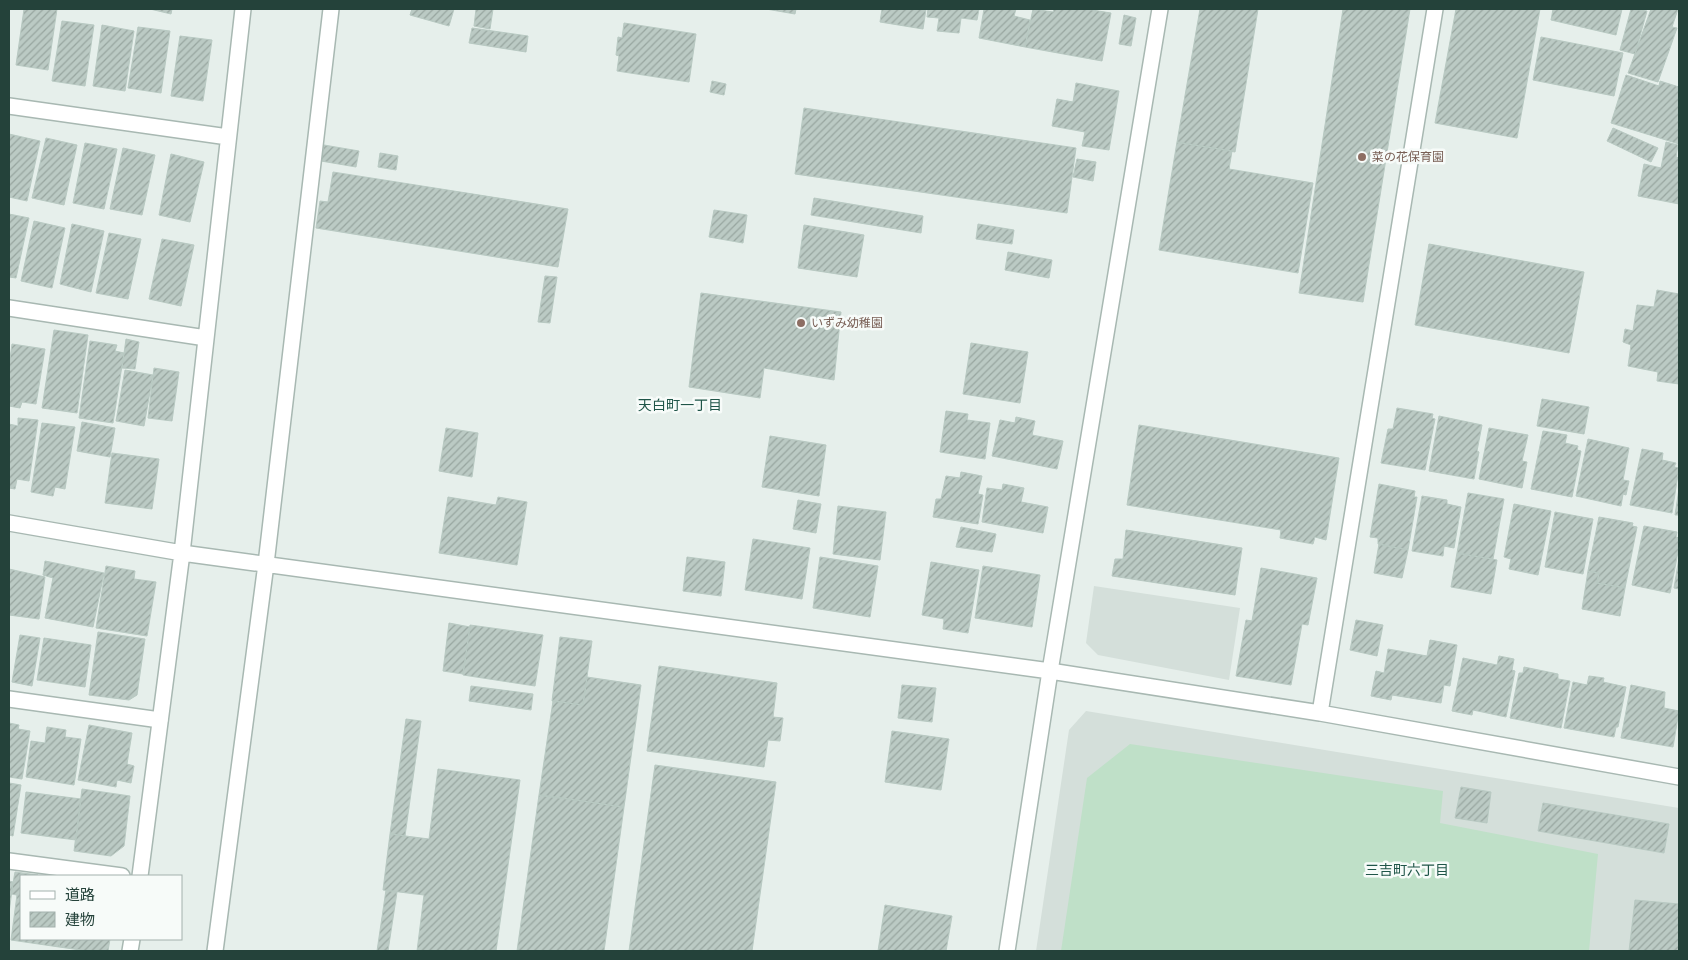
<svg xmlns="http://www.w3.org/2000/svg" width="1688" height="960" font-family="Barlow,'Noto Sans JP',sans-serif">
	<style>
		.built { fill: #d4dfda }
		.grass { fill: #bfe0c8 }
		.building { fill: url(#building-hatch); stroke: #b8c9c2 }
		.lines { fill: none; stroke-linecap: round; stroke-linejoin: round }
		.service-casing { stroke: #a8b8b2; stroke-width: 18 }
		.minor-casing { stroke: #a8b8b2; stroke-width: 18 }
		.service { stroke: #fff; stroke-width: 15 }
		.minor { stroke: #fff; stroke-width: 15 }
		.education-dot { fill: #8d6e63; stroke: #f7fbf9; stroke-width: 2 }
		.labels { text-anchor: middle; stroke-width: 5; stroke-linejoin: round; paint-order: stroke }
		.education-label { font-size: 12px; fill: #785e54; stroke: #f7fbf9; text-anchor: start }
		.neighbourhood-label { font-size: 14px; fill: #1f5548; stroke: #f7fbf9 }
	</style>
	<defs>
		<pattern id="building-hatch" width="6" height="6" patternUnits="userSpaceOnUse" patternTransform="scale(1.25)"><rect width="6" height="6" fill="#bbcac4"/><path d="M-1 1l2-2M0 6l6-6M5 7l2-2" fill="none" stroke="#98a6a0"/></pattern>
	</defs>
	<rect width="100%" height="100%" fill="#e6efeb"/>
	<path class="built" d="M1094,586L1240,608L1229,680L1098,655L1086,643Z
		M1086,711L1679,808V951H1036L1069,730Z"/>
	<path class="grass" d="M1130,744L1443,791L1440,823L1598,854L1589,951H1061L1087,778Z"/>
	<path class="building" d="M24,9H57L48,70L16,65Z
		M150,9H172L171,14Z
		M412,9H454L449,26L410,15Z
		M476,9H493L490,29L474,26Z
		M766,9H796L795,14Z
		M882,9H926L923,29L880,22Z
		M928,9H979L977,20L961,18L959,33L937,31L939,18L927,17Z
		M984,9H1016L1014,16L1030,20L1025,47L979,38Z
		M1033,9L1053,12L1054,9H1086L1111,13L1102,61L1025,47Z
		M1200,9H1258L1235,152L1177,142Z
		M1343,9H1410L1363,302L1299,293Z
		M1456,9H1540L1517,138L1435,123Z
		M1553,9H1622L1616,35L1551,20Z
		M1631,9L1647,11L1635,54L1620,50Z
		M1651,9H1678L1672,27L1677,28L1658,82L1628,73Z
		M1124,15L1136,18L1131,46L1119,44Z
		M62,21L94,25L85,86L52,81Z
		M624,23L696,34L689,82L617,71L619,56L616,55L618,37L622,38Z
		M102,25L134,31L125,91L93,86Z
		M138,27L170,31L161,93L128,88Z
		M472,28L528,36L526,52L469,43Z
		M180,36L212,40L203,101L171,96Z
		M1541,37L1623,53L1614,96L1533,80Z
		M1626,75L1659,86L1660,81L1679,87V144L1611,123Z
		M712,81L726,84L724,95L710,92Z
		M1076,83L1119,91L1109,150L1082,146L1085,132L1052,126L1057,99L1073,102Z
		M804,108L1076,148L1067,213L795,174Z
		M1613,128L1658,148L1651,162L1607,141Z
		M9,134L40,141L27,201L9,197Z
		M46,138L77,145L64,205L32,198Z
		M1177,142L1232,151L1229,169L1313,183L1298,273L1159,250Z
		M1666,142L1678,145L1676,157L1679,158V204L1638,196L1644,164L1661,168Z
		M85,143L117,149L104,209L73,203Z
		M324,145L359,151L356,167L321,161Z
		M123,148L155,155L142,215L110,209Z
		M380,153L398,156L396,170L378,167Z
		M171,154L204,162L190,222L159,215Z
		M1077,159L1096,162L1093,181L1073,177Z
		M333,172L568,209L558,267L316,228L320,201L328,202Z
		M814,198L923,216L921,233L811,215Z
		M714,210L747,215L743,243L709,237Z
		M9,214L29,218L16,278L9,277Z
		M34,221L65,228L52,288L21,281Z
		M72,224L104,231L91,292L60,284Z
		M978,224L1014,230L1012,244L976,239Z
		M804,225L864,235L857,277L798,268Z
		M109,233L141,239L128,299L96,293Z
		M162,239L194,245L181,306L149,299Z
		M1429,244L1584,272L1569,353L1415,325Z
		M1008,252L1052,260L1049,278L1005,270Z
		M545,276L557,277L550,323L538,322Z
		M1657,290L1679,294V384L1657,381L1658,372L1628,366L1631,345L1623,342L1625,329L1633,331L1637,305L1654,307Z
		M701,293L841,312L834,380L764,368L760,398L689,387Z
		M54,330L88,335L77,413L42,408Z
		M126,339L139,342L135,369L122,368Z
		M90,341L117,345L115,351L124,353L113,423L79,418Z
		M971,343L1028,352L1020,403L963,394Z
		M12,344L45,349L36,404L22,402L20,408L9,406V366Z
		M154,368L179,372L172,421L148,418Z
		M125,370L153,375L144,426L116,421Z
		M1542,399L1589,407L1584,434L1537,426Z
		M1397,408L1433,414L1432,418L1435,419L1425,470L1381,463L1388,429H1393Z
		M946,411L968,414L967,420L990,423L985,459L940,452Z
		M1439,416L1482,425L1477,451L1479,452L1474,479L1429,471Z
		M1016,417L1035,421L1032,435L1063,441L1057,469L992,456L1000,420L1015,423Z
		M18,418L38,420L29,481L17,479L15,489L9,488V424L18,426Z
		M82,422L115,428L110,457L77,451Z
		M42,423L75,427L65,489L55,487L53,496L31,492Z
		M1139,425L1339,458L1326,540L1315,537L1313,544L1280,538L1281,530L1127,505Z
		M446,428L478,433L472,477L439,471Z
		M1489,428L1528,435L1522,461L1527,462L1522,488L1479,479Z
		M1543,431L1567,435L1565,443L1578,446L1577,450L1581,451L1572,497L1531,489Z
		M770,436L826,445L819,496L762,487Z
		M1588,439L1629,448L1623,480L1629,481L1626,495L1623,494L1621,506L1576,496Z
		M1642,449L1663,453L1662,460L1676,463L1674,467L1679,468L1672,513L1630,505Z
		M112,453L159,459L152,509L105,503Z
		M961,472L982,476L978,494L983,495L978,524L933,517L936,499H941L946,476L960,478Z
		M1003,484L1024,488L1021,502L1048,507L1043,533L982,522L987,488L1002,490Z
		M1379,484L1415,491L1414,497H1417L1408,550L1378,544V538L1370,537Z
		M1679,489V515H1675Z
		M1468,493L1504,499L1493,559L1457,553Z
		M1422,496L1447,500V504L1461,507L1454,548L1444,546L1443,556L1412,551Z
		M448,497L496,505L498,497L527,502L517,565L439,553Z
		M798,500L821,504L816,533L793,529Z
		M1514,504L1551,511L1538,575L1509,569L1511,559L1504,557Z
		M838,506L886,512L880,560L833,554Z
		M1555,512L1593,519L1583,574L1545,567Z
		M1599,517L1633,523L1632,526L1637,527L1625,588L1597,583L1599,573L1588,571Z
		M1644,526L1677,532L1676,537L1679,538V547L1670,593L1632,585Z
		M961,527L996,534L992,552L956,547Z
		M1126,530L1242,548L1235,595L1112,576L1115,559H1123Z
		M753,539L810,548L802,599L745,590Z
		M1379,544L1408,550L1402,578L1374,573Z
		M1457,553L1497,560L1491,594L1451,587Z
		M687,557L725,562L721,596L683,591Z
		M820,557L878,566L870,617L813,608Z
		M1679,558V589L1674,588Z
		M45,561L104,573L93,627L45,618L53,578L43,575Z
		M931,562L979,570L968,633L943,629L944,619L922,615Z
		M106,566L135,571L134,579L156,582L147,636L96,628Z
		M983,566L1040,575L1032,627L975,618Z
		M1261,568L1317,578L1308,625L1302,624L1291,685L1236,676L1246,620L1252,621Z
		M9,569L45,577L39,619L9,615Z
		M1588,571L1599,573L1597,583L1625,588L1620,616L1582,609Z
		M1356,620L1383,625L1377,656L1350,650Z
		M449,623L470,627L463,674L443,671Z
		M470,625L543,635L535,686L463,675Z
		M98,632L145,639L137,695L129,700L89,695Z
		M20,635L40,638L32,686L12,682Z
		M560,637L592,641L583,705L552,701Z
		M44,638L91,645L85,687L37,680Z
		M1430,640L1457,645L1450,686L1444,685L1441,703L1392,695L1391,700L1371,696L1376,671L1384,673L1388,649L1427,656Z
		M1499,656L1514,659L1512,670L1515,671L1506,717L1473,710L1472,715L1452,711L1463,658L1497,665Z
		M659,666L777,683L773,717L783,718L780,741L768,740L764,767L647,751Z
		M1524,667L1558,674V679L1570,681L1561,728L1510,718L1519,673H1523Z
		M1589,676L1604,678L1603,682L1626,687L1618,727H1616L1614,737L1564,728L1573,682L1587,685Z
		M587,677L641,685L624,807L539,795L553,701L583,705Z
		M902,685L936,688L932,722L898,718Z
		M1631,685L1665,692L1664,708L1679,711L1673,747L1621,738Z
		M471,686L533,694L531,710L469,701Z
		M406,719L421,721L405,836L390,834Z
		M9,723L19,725L18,729L30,731L22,779L9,777Z
		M89,725L132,733L127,764L134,766L131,783L117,780L116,787L78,780Z
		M47,727L66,730L65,737L81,739L74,785L26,777L31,741L45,743Z
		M892,731L949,739L941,790L885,782Z
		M655,765L776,782L752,951H629Z
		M438,769L520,780L496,951H417L424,895L383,890L390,834L429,839Z
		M9,783L21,785L13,836L9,835Z
		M1461,787L1491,792L1487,823L1455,818Z
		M82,789L130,796L124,846L111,856L74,851Z
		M26,792L81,799L76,840L21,833Z
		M539,795L624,807L604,951H517Z
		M1543,803L1669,824L1664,853L1538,831Z
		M15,872L38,875L21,876V939H60L59,947L11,940L17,895L11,894Z
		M9,881L13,882L9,913Z
		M386,890L397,892L388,951H377Z
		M1635,900L1679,904V951H1629Z
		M885,905L952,916L946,951H878Z
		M60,939H110L108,951H88L59,947Z"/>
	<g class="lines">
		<defs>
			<path id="service" d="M9,699L160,720
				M9,861L122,876"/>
			<path id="minor" d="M9,106L228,137
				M9,308L206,338
				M9,523L182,553L1050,671L1320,713L1679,777
				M1320,713L1435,9
				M140,876L182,553L243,9
				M130,951L132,939
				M215,951L266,564L331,9
				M1007,951L1050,671L1160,9"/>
		</defs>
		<use href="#service" class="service-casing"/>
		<use href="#minor" class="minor-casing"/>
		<use href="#service" class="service"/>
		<use href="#minor" class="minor"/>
	</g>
	<g class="education-dot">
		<circle cx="1362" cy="157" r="5"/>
		<circle cx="801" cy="323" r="5"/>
	</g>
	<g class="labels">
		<g class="education-label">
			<text x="1372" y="161">菜の花保育園</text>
			<text x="811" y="327">いずみ幼稚園</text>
		</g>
		<g class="neighbourhood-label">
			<text x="680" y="410">天白町一丁目</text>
			<text x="1407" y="875">三吉町六丁目</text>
		</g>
	</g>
	<rect width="1688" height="960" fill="none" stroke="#24423a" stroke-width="20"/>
	<rect x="20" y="875" width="162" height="65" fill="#f7fbf9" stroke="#a3b1ad"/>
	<rect x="30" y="891" width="25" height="8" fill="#ffffff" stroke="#a3b1ad"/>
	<text x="65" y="900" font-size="15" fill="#24423a">道路</text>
	<rect x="30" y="912" width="25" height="15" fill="url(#building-hatch)" stroke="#a3b1ad"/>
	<text x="65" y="925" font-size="15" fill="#24423a">建物</text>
</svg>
